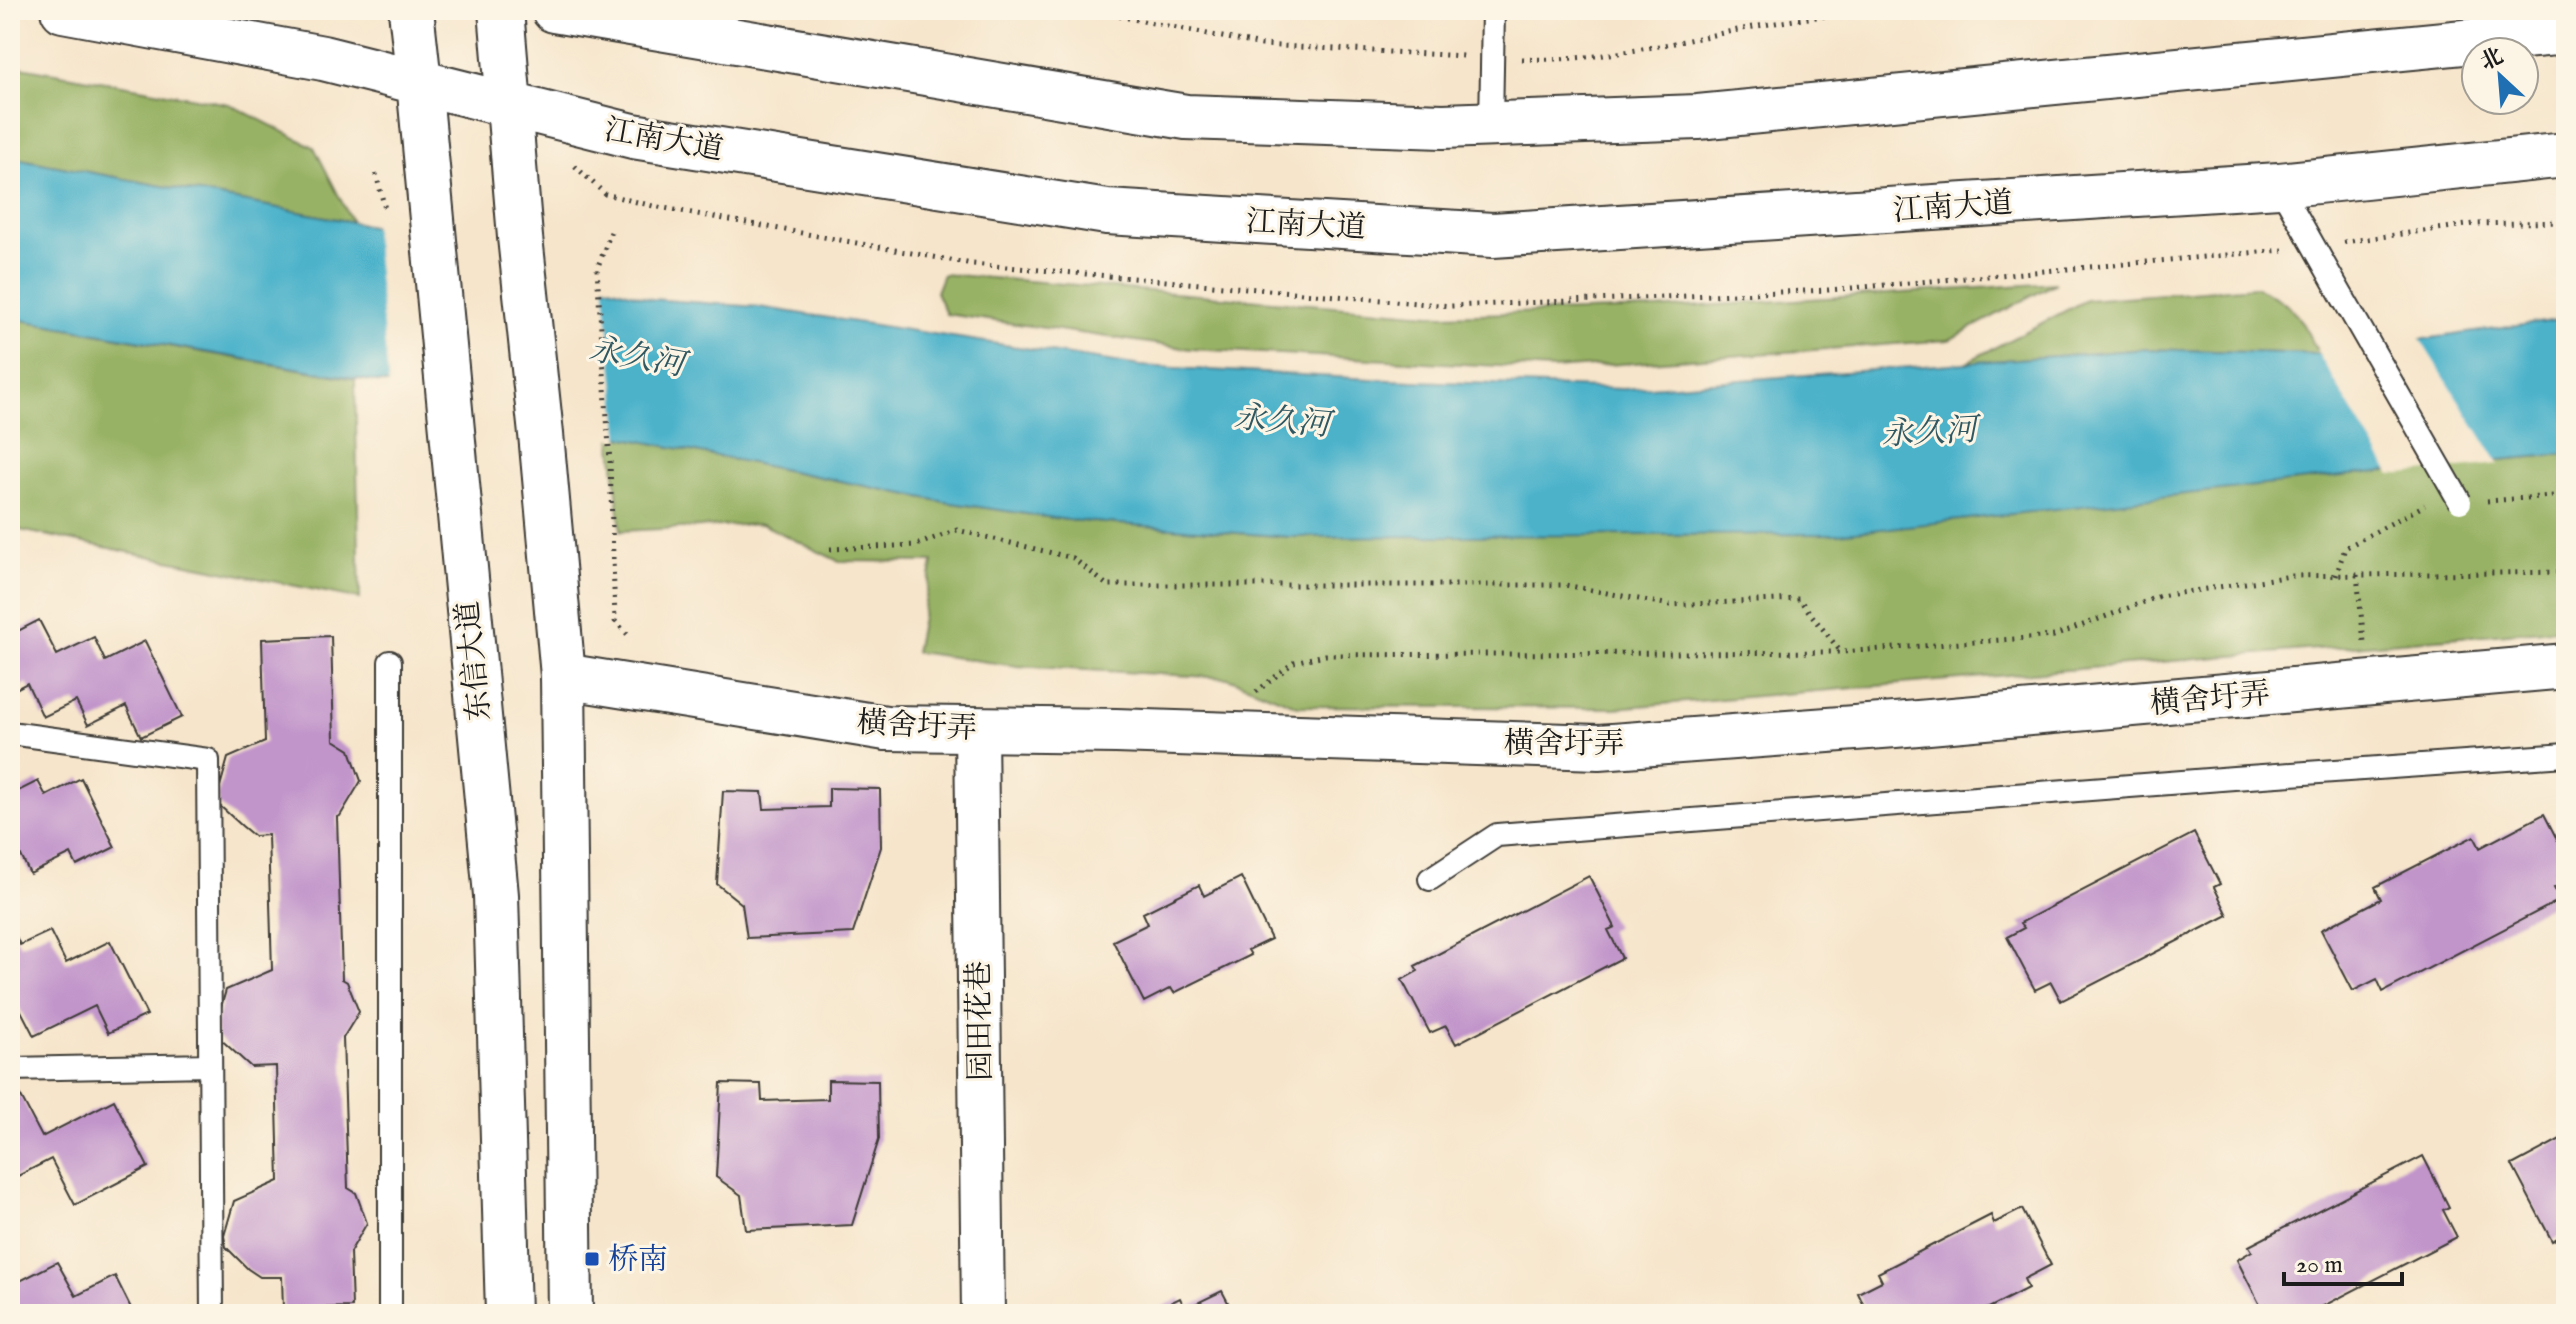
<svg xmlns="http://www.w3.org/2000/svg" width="2576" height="1324" font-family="'IM FELL English','Noto Serif SC',serif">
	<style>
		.forest { fill: #98b265; stroke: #5a6740; stroke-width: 2 }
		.water { fill: #4bb2ca; stroke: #346773; stroke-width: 2 }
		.pier { fill: #f6e5cb }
		.building { fill: #c194ca }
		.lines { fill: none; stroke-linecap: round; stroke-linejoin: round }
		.service-casing { stroke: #3d3a36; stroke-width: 26 }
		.minor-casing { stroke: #3d3a36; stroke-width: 46 }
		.tertiary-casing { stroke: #3d3a36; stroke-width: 48 }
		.secondary-casing { stroke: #3d3a36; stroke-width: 48 }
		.primary-casing { stroke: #3d3a36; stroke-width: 48 }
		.path { stroke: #3d3a36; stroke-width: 5; stroke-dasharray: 2 6; stroke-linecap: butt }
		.service { stroke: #fff; stroke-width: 22 }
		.minor { stroke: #fff; stroke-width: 42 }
		.tertiary { stroke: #fff; stroke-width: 44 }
		.secondary { stroke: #fff; stroke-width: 44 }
		.primary { stroke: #fff; stroke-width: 44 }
		.service-bridge-casing { stroke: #3d3a36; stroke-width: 26; stroke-linecap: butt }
		.service-bridge { stroke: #fff; stroke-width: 22 }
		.transit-dot { fill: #1a4fb4; stroke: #fcf5e5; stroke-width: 3 }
		.labels { text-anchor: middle; stroke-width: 6; stroke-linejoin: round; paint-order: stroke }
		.street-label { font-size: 30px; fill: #1c1c1c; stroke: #fcf5e5 }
		.transit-label { font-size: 30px; fill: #164399; stroke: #fcf5e5; text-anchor: start }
		.water-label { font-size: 32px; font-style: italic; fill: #2f5862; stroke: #fcf5e5 }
	</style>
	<rect width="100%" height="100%" fill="#fcf5e5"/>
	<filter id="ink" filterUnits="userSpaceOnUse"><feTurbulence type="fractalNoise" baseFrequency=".0125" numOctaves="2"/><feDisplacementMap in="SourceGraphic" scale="16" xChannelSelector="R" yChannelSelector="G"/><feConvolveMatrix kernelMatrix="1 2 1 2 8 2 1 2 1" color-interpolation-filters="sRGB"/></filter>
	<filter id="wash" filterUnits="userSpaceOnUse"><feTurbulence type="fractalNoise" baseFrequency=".006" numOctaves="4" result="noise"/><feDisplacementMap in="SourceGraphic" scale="32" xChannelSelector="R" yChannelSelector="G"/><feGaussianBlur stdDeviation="1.8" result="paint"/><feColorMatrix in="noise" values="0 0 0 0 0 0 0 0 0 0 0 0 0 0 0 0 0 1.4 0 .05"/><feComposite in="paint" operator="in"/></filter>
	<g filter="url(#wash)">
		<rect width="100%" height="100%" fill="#f6e5cb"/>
		<path class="forest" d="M10,65L229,104L314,147L352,222L10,157Z
			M943,274L1442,315L1655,309L2056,283L1949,340L1553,369L1191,349L946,314L936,292Z
			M2255,287C2297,305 2298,316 2319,354L2146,349L1965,363L2086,300Z
			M10,318L355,379L360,599L10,528Z
			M611,435L945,502L1067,520L1290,537L2421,467L2566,454V628L1615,708L1298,706L1228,678L1016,666L915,652L933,562L838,561L762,524L621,531Z"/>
		<path class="water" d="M10,157L352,222L480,249L651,299L759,307L1141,366L1389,380L1623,389L2146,349L2319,354L2566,319V454L2421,467L1838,534L1290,537L1067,520L945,502L611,435L405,387L10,318Z"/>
		<path class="pier" d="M373,223L481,246L604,281L620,441L487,408L389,389Z
			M2418,336L2499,464L2391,475L2316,350Z"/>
		<g id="blocks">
			<path class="building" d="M39,620L57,655L94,637L105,661L145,641L182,717L141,737L126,706L88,725L76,701L43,717L27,683L10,692V635Z
				M331,636L334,740L350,750L361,781L340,816L337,817L342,979L347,982L359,1012L343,1038L348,1188L356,1193L367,1223L350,1252L352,1307L283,1309L282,1277H260L248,1269L226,1247L224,1236L234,1201L279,1181L276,1066L251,1067L217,1036L216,1025L226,990L272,970L268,835L254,836L242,826L219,805L218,794L228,758L265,742L262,639Z
				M81,778L115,847L77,866L71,854L30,874L10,833V795L38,781L46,796Z
				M829,788L880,789L881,847L853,933L747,938L742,904L717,884L723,791L762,792L764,809L829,807Z
				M2544,814L2566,857V881L2554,888L2560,900L2383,992L2377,979L2353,991L2321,930L2381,899L2375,887L2474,836L2480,848Z
				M2194,833L2220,884L2214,887L2228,915L2061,1001L2051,982L2035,990L2007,937L2024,928L2020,923Z
				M1589,876L1615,927L1608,930L1622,958L1456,1044L1446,1026L1430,1033L1402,980L1418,971L1415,966Z
				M1241,877L1271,939L1248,950L1251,955L1174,993L1171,988L1144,1002L1113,941L1148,924L1143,913L1199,885L1204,896Z
				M10,924L20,945L50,931L66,963L110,941L147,1015L108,1033L95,1006L34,1036L16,1001L10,1004Z
				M828,1080L878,1081L879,1139L852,1225L746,1230L741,1195L716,1177L721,1083L761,1084L762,1101L828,1099Z
				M20,1095L42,1137L114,1100L148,1167L75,1205L51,1159L10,1180V1100Z
				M2566,1136V1233L2552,1241L2512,1165Z
				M2423,1156L2449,1207L2443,1210L2457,1237L2308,1314H2285L2280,1305L2264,1313L2237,1260L2252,1251L2249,1246Z
				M2022,1209L2051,1265L2024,1279L2028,1288L1977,1314H1868L1858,1293L1882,1281L1878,1273L1991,1215L1994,1223Z
				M57,1262L76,1296L115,1276L134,1314H10V1286Z
				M1222,1291L1234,1314H1147L1180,1298L1185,1309Z"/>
		</g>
	</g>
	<g filter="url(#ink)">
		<use href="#blocks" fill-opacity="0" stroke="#3d3a36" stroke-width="2"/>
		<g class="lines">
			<defs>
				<path id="service" d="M1491,125L1493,10
					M2279,185L2343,298
					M390,662V1314
					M10,733L208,760L212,1314
					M1430,879L1497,835L2234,778L2566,755
					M10,1069L210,1065"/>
				<path id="minor" d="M976,729L983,1314"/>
				<path id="tertiary" d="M563,676L886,728L1116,731L1599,747L1895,725L2566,666"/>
				<path id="secondary" d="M411,10L419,82"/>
				<path id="primary" d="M63,10L323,58L633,136L1107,212L1493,235L2279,185L2566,155
					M501,10L520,237L541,434L563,676L570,1314
					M554,10L1186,117L1443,126L1698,117L2566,32
					M419,82L496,895L508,1314"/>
			</defs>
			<use href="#service" class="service-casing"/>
			<use href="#minor" class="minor-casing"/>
			<use href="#tertiary" class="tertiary-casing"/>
			<use href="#secondary" class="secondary-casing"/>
			<use href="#primary" class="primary-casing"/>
			<path class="path" d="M1088,10L1262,45L1464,56
				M1522,59C1615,63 1704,33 1795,20C1828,15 1861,13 1893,10
				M575,166L605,194L653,206L972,264L1451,306L1829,290L2283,250
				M376,174L385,209
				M611,232L597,269L610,462L615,621L630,637
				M2344,242L2474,224L2566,222
				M2487,501L2566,495
				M830,549L916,545L957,530L1073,558L1107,585H1565L1670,605L1799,599L1841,652
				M2357,575L2364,642
				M2336,576L2345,548L2425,505
				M1256,692L1294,662L1325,655L1842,652L2054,636L2160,596L2291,576L2566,572"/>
			<use href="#service" class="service"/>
			<use href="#minor" class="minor"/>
			<use href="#tertiary" class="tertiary"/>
			<use href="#secondary" class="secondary"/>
			<use href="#primary" class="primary"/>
			<defs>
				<path id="service-bridge" d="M2343,298L2460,502"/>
			</defs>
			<use href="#service-bridge" class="service-bridge-casing"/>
			<use href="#service-bridge" class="service-bridge"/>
		</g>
	</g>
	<rect class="transit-dot" x="584" y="1251" width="16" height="16" rx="4"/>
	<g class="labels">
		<g class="street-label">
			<text transform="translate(664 139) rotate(10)" y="10">江南大道</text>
			<text transform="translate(1953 206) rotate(-4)" y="10">江南大道</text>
			<text transform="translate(1306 224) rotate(3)" y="10">江南大道</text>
			<text transform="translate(473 661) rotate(-96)" y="10">东信大道</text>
			<text transform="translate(2210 698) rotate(-5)" y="10">横舍圩弄</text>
			<text transform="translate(917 725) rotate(3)" y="10">横舍圩弄</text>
			<text x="1564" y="753">横舍圩弄</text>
			<text transform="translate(979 1021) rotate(-91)" y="10">园田花巷</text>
		</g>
		<g class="transit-label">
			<text x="608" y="1269">桥南</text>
		</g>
		<g class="water-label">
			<text transform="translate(637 356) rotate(10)" y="11">永久河</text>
			<text transform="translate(1282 420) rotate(5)" y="11">永久河</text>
			<text transform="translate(1929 431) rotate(-3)" y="11">永久河</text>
		</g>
	</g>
	<rect width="2576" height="1324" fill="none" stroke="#fcf5e5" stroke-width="40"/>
	<g transform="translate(2500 76) rotate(334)"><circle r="38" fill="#fcf5e5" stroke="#a29e95" stroke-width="2"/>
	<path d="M0-6L14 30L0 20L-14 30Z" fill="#1f6fb2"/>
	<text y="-12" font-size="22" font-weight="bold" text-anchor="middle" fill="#1c1c1c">北</text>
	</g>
	<path d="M2284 1272v12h118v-12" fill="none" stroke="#1c1c1c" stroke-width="4"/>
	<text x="2296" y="1272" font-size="24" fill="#1c1c1c" stroke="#fcf5e5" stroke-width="6" paint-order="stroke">20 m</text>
</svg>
